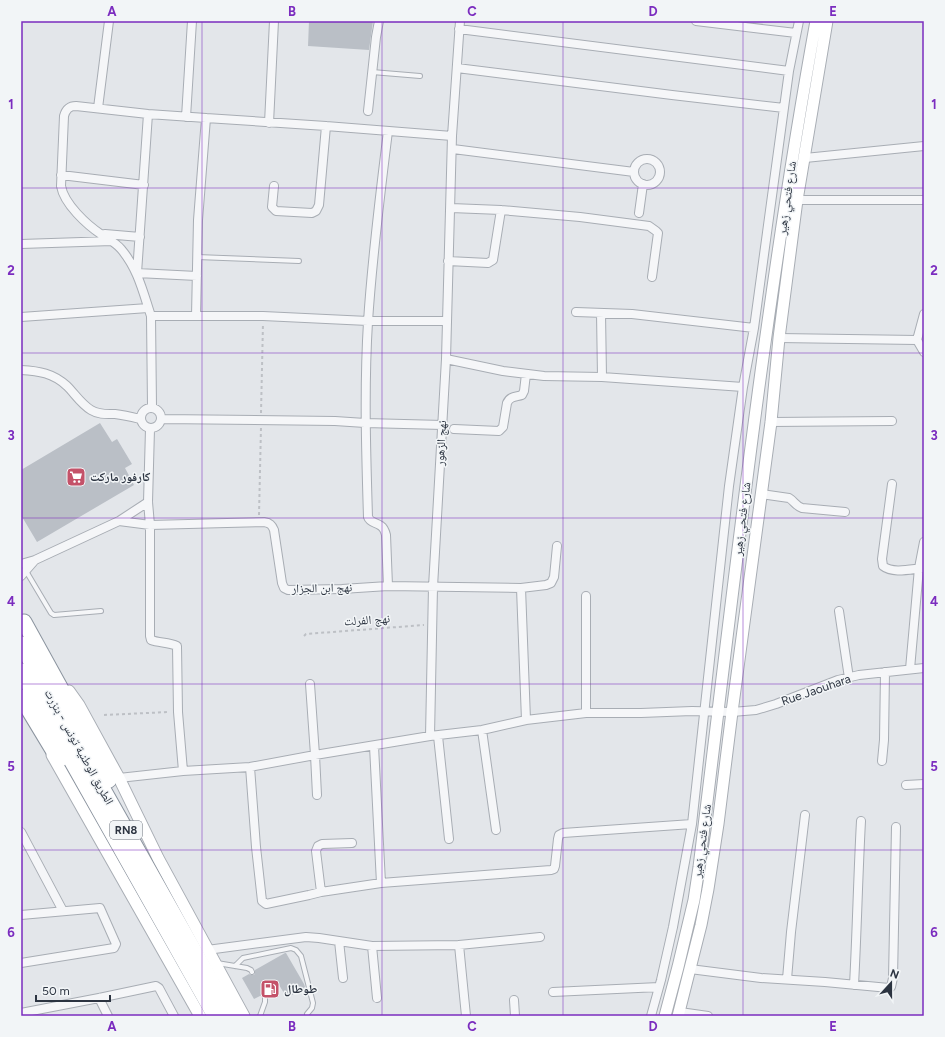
<svg xmlns="http://www.w3.org/2000/svg" width="945" height="1037" font-family="Figtree,'Noto Naskh Arabic',sans-serif">
	<style>
		.building { fill: #babfc6 }
		.lines { fill: none; stroke-linecap: round; stroke-linejoin: round }
		.lane-casing { stroke: #a8adb4; stroke-width: 6 }
		.street-casing { stroke: #a8adb4; stroke-width: 10 }
		.secondary-casing { stroke: #a8adb4; stroke-width: 13 }
		.highway-casing { stroke: #8b949f; stroke-width: 17 }
		.path { stroke: #bdc0c5; stroke-width: 2; stroke-dasharray: 3 3; stroke-linecap: butt }
		.lane { stroke: #f5f6f8; stroke-width: 4 }
		.street { stroke: #f5f6f8; stroke-width: 8 }
		.secondary { stroke: #fff; stroke-width: 11 }
		.highway { stroke: #fff; stroke-width: 15 }
		.grid { fill: none; stroke: #7b2cbf; stroke-width: 1; stroke-opacity: 0.55 }
		.labels { text-anchor: middle; stroke-width: 3; stroke-linejoin: round; paint-order: stroke }
		.shield { fill: #f2f5f7; stroke: #676e78; stroke-width: 1 }
		.shield-label { font-size: 11px; font-weight: bold; fill: #2c3441 }
		.street-label { font-size: 12px; fill: #2c3441; stroke: #f2f5f7 }
		.poi-label { font-size: 12px; font-weight: bold; fill: #2c3441; stroke: #f2f5f7; text-anchor: start }
		.neatline { fill: none; stroke: #7b2cbf; stroke-width: 1.5 }
		.grid-label { font-size: 13px; text-anchor: middle; font-weight: bold; fill: #7b2cbf }
	</style>
	<rect width="100%" height="100%" fill="#e3e6ea"/>
	<path class="building" d="M309,21H373L369,50L308,46Z
		M100,423L112,442L117,439L132,464L125,468L134,485L37,542L21,515V470Z
		M285,953H286L304,984L305,987L287,998L279,985L268,991L265,990H263L262,995L254,999L242,978L249,974L251,975H254L255,973V970Z"/>
	<g class="lines">
		<defs>
			<path id="lane" d="M372,72L420,76
				M197,257L299,261
				M26,571L51,613L54,615L101,611
				M217,963L247,968L251,970L252,972
				M235,966L243,958L291,948L296,950L301,956L313,1003L312,1008L307,1014
				M260,1016L265,1002V993"/>
			<path id="street" d="M696,21L796,33
				M459,29L789,71
				M457,68L672,95L784,108
				M98,108L109,21
				M368,111L376,37L379,21
				M148,114L137,273L197,276
				M186,117L192,21
				M269,123L274,21
				M388,131C380,195 372,258 368,322C364,387 366,452 368,517C370,523 376,522 381,526C384,528 385,531 386,535L388,586
				M453,149L634,172
				M805,158L924,146
				M634 172a13 13 0 1 1 26 0a13 13 0 1 1-26 0Z
				M61,175L144,185
				M274,186L272,207L276,211L312,213L316,211L319,205L326,126
				M797,200H924
				M451,208L501,210L580,217L649,226L656,231L658,233L652,277
				M639,213L643,184
				M105,234L140,237
				M21,244L112,241
				M448,261L488,263L493,260L501,210
				M576,312L632,314L754,328
				M601,313L602,377
				M924,314L917,340L924,352
				M151,316C143,292 138,269 121,249C115,242 109,240 102,235C87,225 64,204 61,186L64,116C66,109 69,106 76,106L148,114L206,118L326,126L452,136
				M196,316L198,220L206,118
				M21,317L148,308
				M779,338L917,340
				M446,359L503,371L544,376L602,377L743,387
				M21,370C39,371 53,373 67,386C75,394 81,404 91,410C99,415 107,414 115,414C124,415 132,417 140,419
				M152,407L151,316H263L368,321H446
				M141 418a10 10 0 1 1 20 0a10 10 0 1 1-20 0Z
				M161,419L335,421L365,423L443,425
				M771,422L892,421
				M150,429L148,502L150,525V636L151,640C159,643 169,642 177,646L178,712L183,771
				M454,429L499,431L503,427L507,403C510,396 516,397 522,395L524,391L526,374
				M892,484L882,559L883,566C893,574 911,569 923,568
				M761,494L789,498C794,501 796,506 802,508L845,512
				M119,521L150,525L264,522C270,523 272,525 274,530L282,583L284,588L288,590L342,589L388,586L521,588L546,585L551,583L554,577L557,546
				M21,564L35,560L119,521L148,502
				M21,576L35,560
				M521,588L526,720
				M586,596V713
				M839,611L849,678
				M910,669L919,568L924,542
				M310,684L315,755L317,795
				M482,730L496,830
				M430,736L433,587L446,359L452,136L460,21
				M438,736L449,839
				M374,746L381,883
				M882,761L884,740L885,672
				M250,767L256,847L262,901L266,904L309,895L321,892L381,883L551,870L554,869L555,866L558,839L559,835L563,833L692,824
				M119,778L183,771L250,767L315,755L430,736L482,730L526,720L586,713H641L692,711L732,712L756,710L776,704L838,680L859,675L924,668
				M906,785L924,784
				M21,832L63,911
				M321,892L316,851L318,846L322,844L352,843
				M21,915L100,908L116,944L114,948L21,963
				M339,941L343,978
				M459,945L466,1016
				M372,946L377,998
				M207,950L306,937L319,938L372,946L459,945L540,937
				M690,969L761,978L825,982L889,988L891,987L893,978L896,827
				M787,979L791,932L805,815
				M854,985C857,930 858,876 861,821
				M553,992L659,987
				M99,998L108,1016
				M514,1000L515,1016
				M680,1012L708,1016
				M21,1013L99,998L156,986L159,988L174,1016
				M651,1016L661,980L673,927L692,824L729,486L743,387L754,328L789,71L799,21"/>
			<path id="secondary" d="M69,691L79,705L119,778L158,858L244,1016
				M52,755L200,1016
				M665,1016L678,967L694,900L699,867C734,584 765,301 816,21
				M678,1016L701,925L708,889L718,824L732,712L771,422L779,338L797,200L827,21"/>
			<path id="highway" d="M24,622L72,709L109,780
				M21,644L231,1016
				M21,671L215,1016
				M21,697L59,760"/>
		</defs>
		<use href="#lane" class="lane-casing"/>
		<use href="#street" class="street-casing"/>
		<use href="#secondary" class="secondary-casing"/>
		<use href="#highway" class="highway-casing"/>
		<path class="path" d="M261,413L263,323
			M259,515L261,427
			M304,636L306,634L424,625
			M104,715L169,712"/>
		<use href="#lane" class="lane"/>
		<use href="#street" class="street"/>
		<use href="#secondary" class="secondary"/>
		<use href="#highway" class="highway"/>
	</g>
	<path class="grid" d="M202,21V1016M382,21V1016M563,21V1016M743,21V1016M21,188H924M21,353H924M21,518H924M21,684H924M21,850H924"/>
	<defs>
		<symbol id="supermarket-square" viewBox="-11 -11 22 22"><rect x="-9" y="-9" width="18" height="18" rx="4" fill="#c45269" stroke="#f2f5f7"/><path d="M-6-5.5h2.5l.6 2H6L4.5 2H-2.5L-4.4-4H-6ZM-1.5 3.2a1.3 1.3 0 1 0 .1 0ZM3 3.2a1.3 1.3 0 1 0 .1 0Z" fill="#fff"/></symbol>
		<symbol id="fuel-square" viewBox="-11 -11 22 22"><rect x="-9" y="-9" width="18" height="18" rx="4" fill="#c45269" stroke="#f2f5f7"/><path d="M-5.5-6h7V0h2V4h1.3V-2.5L3-4.5l.8-.8L6-3V5H2.5V1h-1V6h-7ZM-4.2-4.7v3.2H.2V-4.7Z" fill="#fff"/></symbol>
	</defs>
	<g fill-rule="evenodd">
		<use href="#supermarket-square" x="65" y="466" width="22" height="22"/>
		<use href="#fuel-square" x="259" y="978" width="22" height="22"/>
	</g>
	<g class="labels">
		<rect class="shield" x="110" y="821" width="32" height="18" rx="3"/>
		<g class="shield-label">
			<text x="126" y="834">RN8</text>
		</g>
		<g class="street-label">
			<text transform="translate(787 198) rotate(-82)" y="4">شارع فتحي زهير</text>
			<text transform="translate(441 443) rotate(-87)" y="4">نهج الزهور</text>
			<text transform="translate(742 519) rotate(-83)" y="4">شارع فتحي زهير</text>
			<text transform="translate(322 588) rotate(-1)" y="4">نهج ابن الجزار</text>
			<text transform="translate(367 620) rotate(-4)" y="4">نهج الفرلت</text>
			<text transform="translate(816 690) rotate(-19)" y="4">Rue Jaouhara</text>
			<text transform="translate(79 747) rotate(61)" y="4">الطريق الوطنية تونس - بنزرت</text>
			<text transform="translate(702 841) rotate(-82)" y="4">شارع فتحي زهير</text>
		</g>
		<g class="poi-label">
			<text x="90" y="481">كارفور ماركت</text>
			<text x="284" y="993">طوطال</text>
		</g>
	</g>
	<rect width="945" height="1037" fill="none" stroke="#f2f5f7" stroke-width="44"/>
	<g transform="translate(891 983) rotate(21)" stroke="#f2f5f7" stroke-width="3" paint-order="stroke">
	<path d="M0-3L7 15L0 10L-7 15Z" fill="#2c3441"/>
	<text y="-6" font-size="11" font-weight="bold" text-anchor="middle" fill="#2c3441">N</text>
	</g>
	<path d="M36 995v6h74v-6" fill="none" stroke="#2c3441" stroke-width="2"/>
	<text x="42" y="995" font-size="12" fill="#2c3441" stroke="#f2f5f7" stroke-width="3" paint-order="stroke">50 m</text>
	<rect x="22" y="22" width="901" height="993" class="neatline"/>
	<g class="grid-label">
		<text x="112" y="16">A</text>
		<text x="292" y="16">B</text>
		<text x="472" y="16">C</text>
		<text x="653" y="16">D</text>
		<text x="833" y="16">E</text>
		<text x="11" y="109">1</text>
		<text x="934" y="109">1</text>
		<text x="11" y="275">2</text>
		<text x="934" y="275">2</text>
		<text x="11" y="440">3</text>
		<text x="934" y="440">3</text>
		<text x="11" y="606">4</text>
		<text x="934" y="606">4</text>
		<text x="11" y="771">5</text>
		<text x="934" y="771">5</text>
		<text x="11" y="937">6</text>
		<text x="934" y="937">6</text>
		<text x="112" y="1031">A</text>
		<text x="292" y="1031">B</text>
		<text x="472" y="1031">C</text>
		<text x="653" y="1031">D</text>
		<text x="833" y="1031">E</text>
	</g>
</svg>
